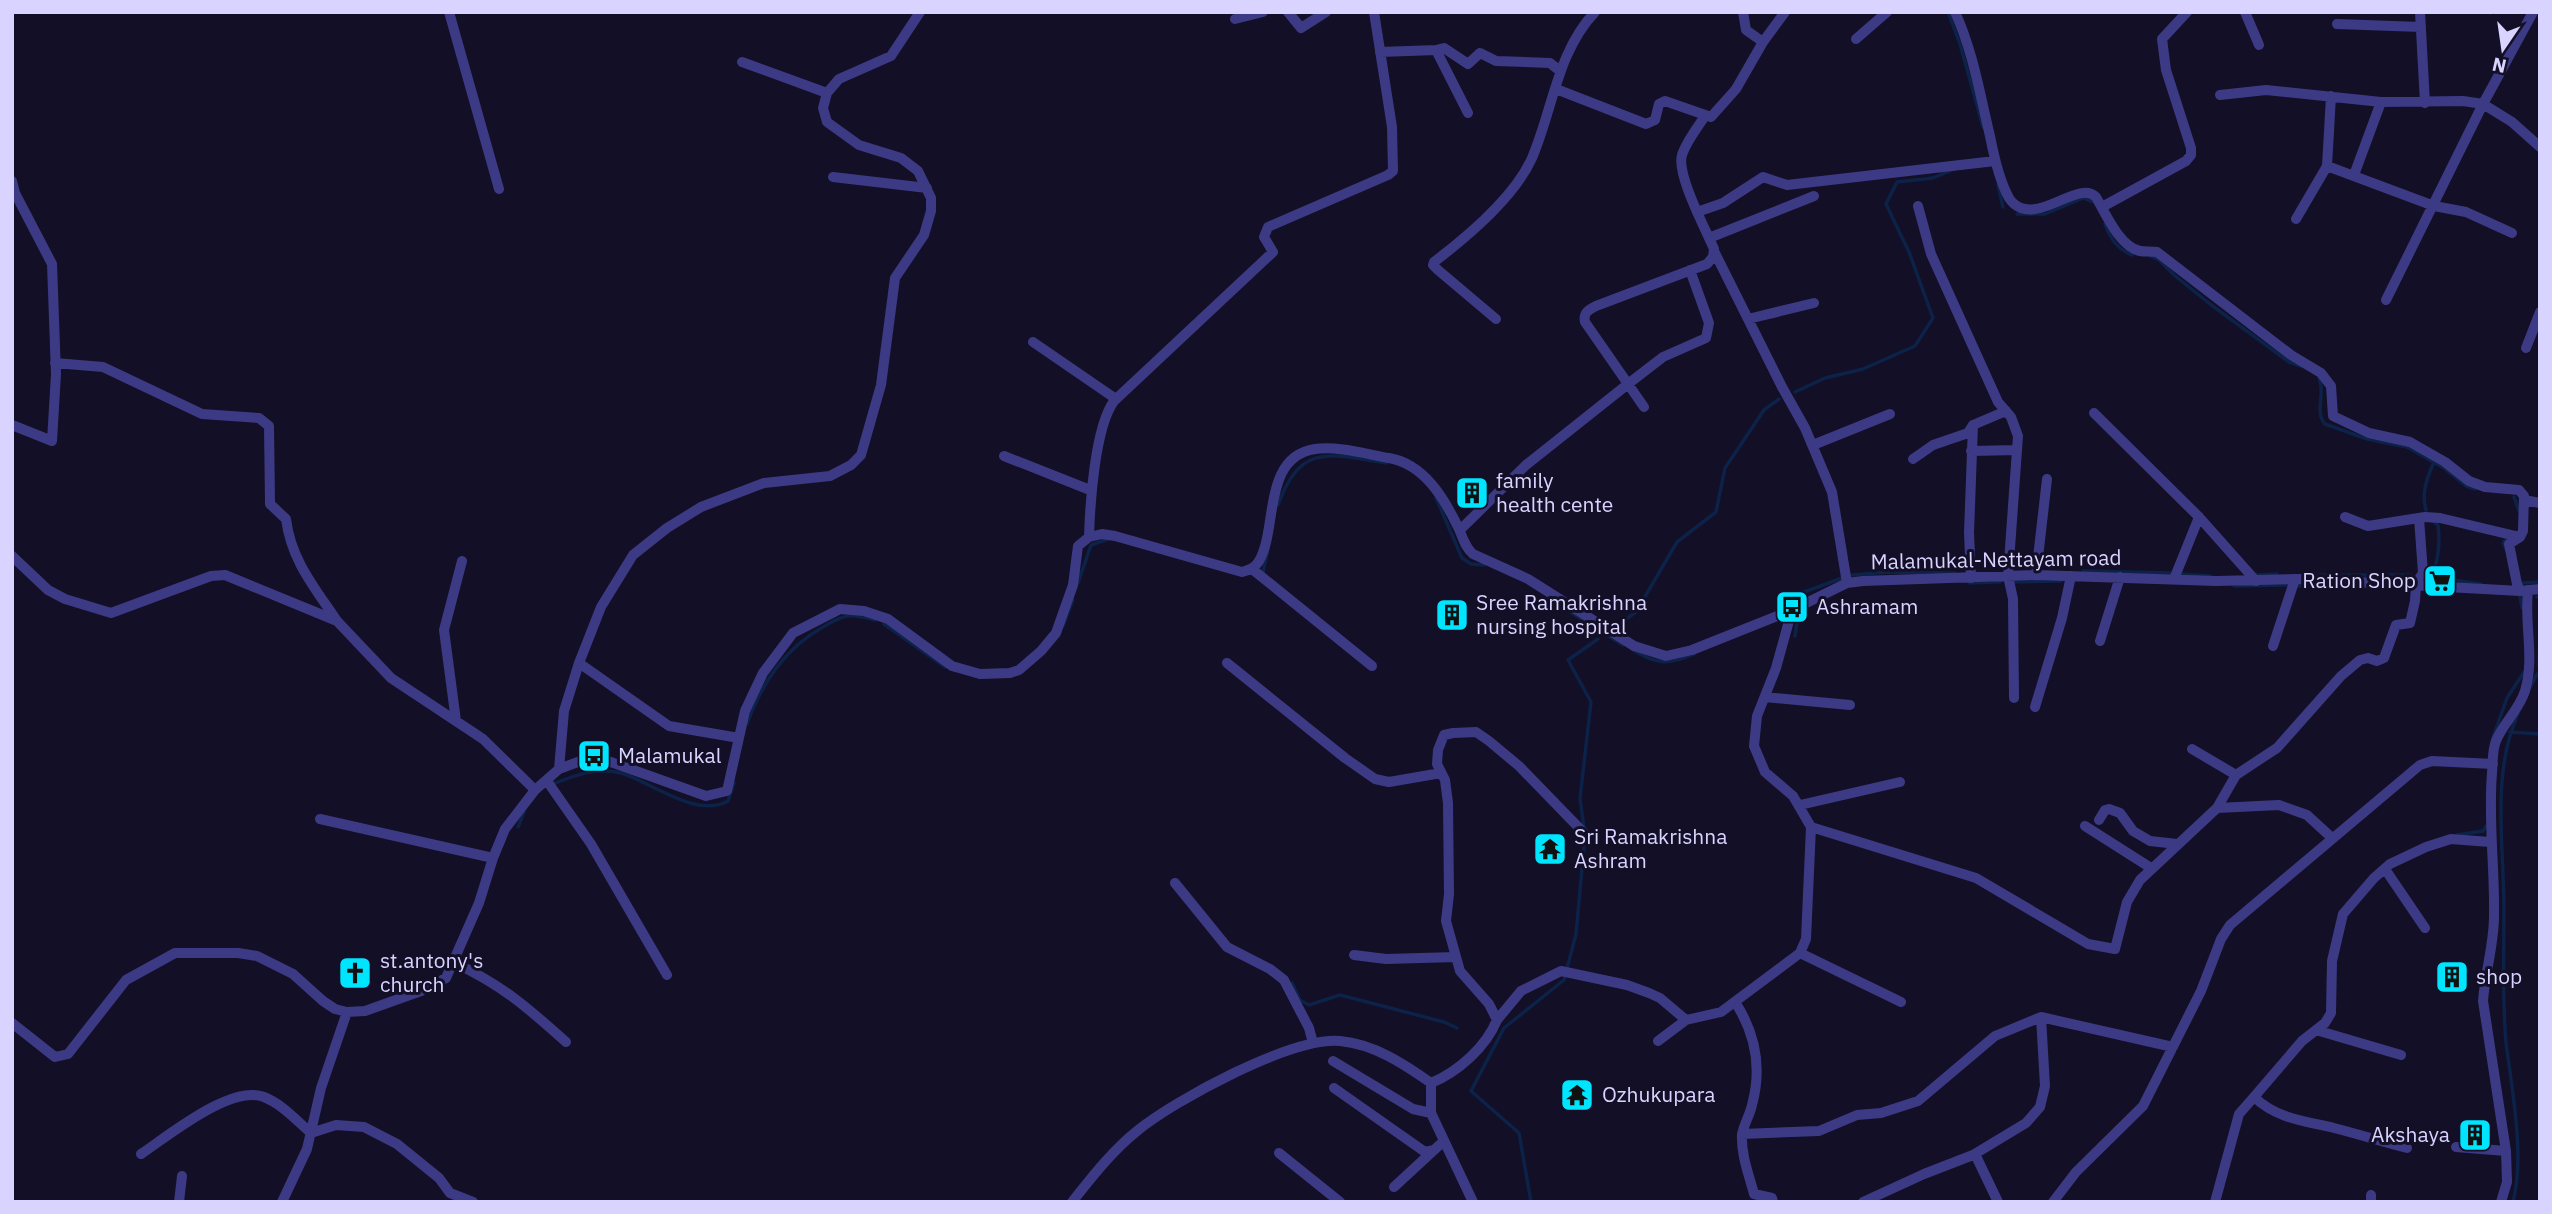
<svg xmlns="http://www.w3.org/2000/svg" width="2552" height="1214" font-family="'IBM Plex Sans',sans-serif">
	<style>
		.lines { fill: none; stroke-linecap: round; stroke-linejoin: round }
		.stream { stroke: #0c2248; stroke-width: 3.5 }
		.street { stroke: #3d3a85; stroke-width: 10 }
		.labels { text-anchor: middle; stroke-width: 6; stroke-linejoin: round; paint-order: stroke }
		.poi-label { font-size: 21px; fill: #d9d4ff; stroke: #130f26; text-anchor: start }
		.street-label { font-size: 21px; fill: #d9d4ff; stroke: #130f26 }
	</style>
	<rect width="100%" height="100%" fill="#130f26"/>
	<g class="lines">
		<path class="stream" d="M1948,12L1960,44L1983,127
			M1998,185L2003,207
			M2017,214H2045L2083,198L2093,202
			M2105,224C2110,238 2117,249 2132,255
			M2150,256L2159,260L2174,275L2210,304L2289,362L2301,366
			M2319,378C2326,393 2314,412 2325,424L2367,439L2407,447L2444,468L2466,486L2475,489
			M1795,392L1825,378L1863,369L1915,346L1933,318L1909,252L1886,204L1897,182L1933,178L1952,170
			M2514,497L2519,511
			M1436,498L1462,558L1471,564L1484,565
			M1278,505C1301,441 1331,455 1387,463
			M2426,510C2421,493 2427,478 2434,462
			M2507,537L2503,543L2507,551
			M2083,571L2172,573
			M1263,572L1268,550
			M2180,574L2210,576
			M1852,575L1889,572L1955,573
			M2254,575L2277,574
			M2320,575H2411
			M2425,576L2481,584
			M2431,576C2439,562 2440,540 2438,525L2434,522
			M2013,582L2061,581
			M1078,583L1091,545L1108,539
			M1969,583L2000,582
			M2522,583L2540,582
			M2234,586L2287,585
			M2298,586L2320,585
			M2520,597L2522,608
			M2537,597H2540
			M1789,601L1791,597L1842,578
			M1567,610L1623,645
			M884,624L945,667
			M1063,626L1073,600
			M1615,627L1636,612L1677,542L1716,512L1725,468L1764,410L1779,399
			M1795,636L1799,610
			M1633,650C1657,665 1669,665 1694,654
			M2539,665L2540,639
			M2530,688L2537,674
			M747,724C762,683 784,649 823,627C830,623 839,617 848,616C856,615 866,618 875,620
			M2510,732L2540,734
			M2492,740L2507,698L2524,672
			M553,784C575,775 597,767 621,773C651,782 697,819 728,801L734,783
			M518,827L524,812
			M1584,828L1580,798L1591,702L1568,660L1598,639
			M2457,835L2483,831L2487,825
			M1292,983L1300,1000L1309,1005L1340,995L1444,1022L1457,1028
			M1531,1202L1519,1133L1471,1091L1504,1028L1564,980L1576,934L1585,836
			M2513,1202C2525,1157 2512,1089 2506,1043C2502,998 2504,954 2504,909C2504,847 2491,773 2518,714"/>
		<path class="street" d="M449,12L499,189
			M1288,12L1301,28L1326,12
			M1743,12L1746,30L1763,42
			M1955,12C1973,51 1980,95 1990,136C1994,157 1999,180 2009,198C2012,203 2016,206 2021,208C2046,217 2080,181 2096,197C2105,213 2120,247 2140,251C2145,252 2151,251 2157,252L2291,355L2321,373L2331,386L2333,416L2369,433L2410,442L2445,462L2469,481L2485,487L2519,490L2524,496L2523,531L2520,537L2509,544L2517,584L2520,591
			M2245,12L2259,45
			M2420,12L2425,103
			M1235,19L1263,12
			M2337,24L2421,27
			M1856,39L1887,12
			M1436,50L1468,113
			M1380,52L1436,50L1444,48L1468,64L1480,53L1496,61L1550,63L1560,71
			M742,62L827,93
			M1556,89L1646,124L1655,120L1659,104L1665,101L1711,117L1736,89L1763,42L1785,12
			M2220,95L2266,90L2381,102L2463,101L2483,104L2512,122L2540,147
			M2327,166L2331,96
			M2354,175L2381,102
			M833,177L927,188
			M12,181L15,193L52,264L56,374L52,441L12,425
			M1918,206L1931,254L1998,402L2011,417L2018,436L2008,576L2013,599L2014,698
			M2102,207L2186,161L2191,155V148L2166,70L2162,39L2187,12
			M1697,212L1723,203L1763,177L1787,185L1995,161
			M2296,219L2327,166L2434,206L2466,212L2512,233
			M1709,238L1814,196
			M1715,253L1782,387L1805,428L1832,492L1847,583
			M2386,300L2483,104L2533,12
			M1496,319L1438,270L1433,265L1434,262C1467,237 1515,196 1532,158C1553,109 1557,52 1595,12
			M1748,319L1814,303
			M1033,342L1116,399
			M2526,348L2540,312
			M55,363L103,367L202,414L259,418L269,426L270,504L286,519C291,560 315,588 337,621
			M1644,407L1585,322C1583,313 1588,310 1596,306L1707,264L1713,257L1714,249C1706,230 1676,174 1682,155C1686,142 1697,128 1705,116
			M2094,413L2199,517L2256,581
			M1813,445L1890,414
			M1971,451L2017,450
			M1004,456L1090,490
			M1913,459L1933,445L1968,433L1973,425L2006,411
			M2524,500L2540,503
			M2345,517L2368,526L2425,517L2440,518L2520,537
			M1460,530L1526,465L1628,384L1663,357L1706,338L1709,323L1690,270
			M1089,537C1090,503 1095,427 1114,401L1273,252L1264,237L1268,227L1388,175L1393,171L1392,127L1374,12
			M12,556L48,590L65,599L111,613L211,576L225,575L337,621L391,678L483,739L535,790
			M1252,569L1372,666
			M2036,575L2047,479
			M1971,578L1969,533L1973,425
			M2174,579L2199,517
			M2100,641L2120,577
			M2273,646L2295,579
			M579,663L669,726L739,738
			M1227,663L1345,758L1375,779L1389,782L1441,773
			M1765,697L1850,705
			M2035,707L2062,618L2071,576
			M456,721L444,630L462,561
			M2192,749L2236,775
			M559,769L594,756L706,796L727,791L745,711L763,673L793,633L840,609L864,611L888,619L952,666L980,674L1010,673L1019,670L1041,651L1056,633L1073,585L1078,546L1089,537L1102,534L1115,536L1242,572C1249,570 1255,568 1259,561C1278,529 1262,457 1315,449C1338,446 1366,454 1389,458C1424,464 1444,498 1458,527C1463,537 1464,546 1473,554L1528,579L1634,646L1666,656L1692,650L1792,610L1847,583L1863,581L2036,575L2216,581L2302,579L2520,591L2540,589
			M547,781L591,844L667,975
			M1800,805L1900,782
			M2217,808L2236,775L2277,748L2341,676L2360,660L2368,658L2377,661L2384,658L2396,625L2410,623L2415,601L2416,583L2423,573L2419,518
			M320,819L493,858
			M2099,820L2105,810L2109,809L2120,813L2133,831L2150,841L2177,844
			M2085,826L2151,868
			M1811,827L1976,878L2088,944L2115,949L2127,902L2140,880L2217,808L2279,805L2307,815L2332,838
			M1585,834L1519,766L1489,741L1476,732L1453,733L1444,735L1438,750L1437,764L1445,780L1448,803L1449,894L1446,921L1460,971L1489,1004L1497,1020L1521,991L1561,971L1627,985L1649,993L1660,998L1686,1020L1721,1012L1800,953L1806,939L1811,827L1793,796L1765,772L1754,746L1757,716L1776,668L1792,610
			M2385,869L2425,928
			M1175,883L1227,947L1270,969L1284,980L1309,1028L1313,1043
			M1800,953L1901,1002
			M1354,955L1386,959L1456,957
			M453,962C502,985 527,1007 566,1042
			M1735,1002C1756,1034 1762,1068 1752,1105C1750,1115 1743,1126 1742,1135C1741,1155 1749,1175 1754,1194L1772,1198L1773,1202
			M12,1023L55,1057L68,1054L126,980L175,953H238L257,956L293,974L323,1001L335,1009L347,1012L365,1011L421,991L446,978L479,903L493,858L505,829L535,790L559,769L564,711L579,663L601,607L633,555L667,528L701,507L764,483L830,476L851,465L861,455L881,385L895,278L924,235L931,211V198L918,171L901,158L859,145L827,122L823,108L827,93L839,79L891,56L920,12
			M2316,1030L2401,1055
			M1658,1041L1686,1020
			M1333,1061L1413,1109L1431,1113
			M1334,1088L1425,1152L1434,1150L1444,1141
			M1742,1134L1819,1131L1857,1115L1881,1113L1918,1101L1995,1036L2041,1017L2173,1047
			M2456,1147L2506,1151
			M2407,1148C2383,1142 2358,1134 2334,1128C2305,1121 2277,1119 2254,1097L2302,1041L2325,1023L2331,1013L2332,961L2343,914L2374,878L2390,864L2426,847L2451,839L2490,842
			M1279,1153L1340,1202
			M141,1154C168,1136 231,1084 264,1097C282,1104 297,1121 311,1133L336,1125L364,1127L397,1144L439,1178L450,1193L473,1202
			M1975,1154L1998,1202
			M1394,1187L1434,1150
			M179,1202L182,1176
			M282,1202L307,1149L321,1088L347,1012
			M1072,1202C1092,1177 1112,1151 1137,1131C1175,1100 1291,1037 1340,1041C1374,1044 1404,1064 1431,1083
			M1473,1202L1431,1113V1083C1458,1072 1486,1047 1497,1020
			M1863,1202L1924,1174L1973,1155L2026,1123L2040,1107L2045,1086L2041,1017
			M2053,1202L2076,1172L2143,1106L2201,991L2221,939L2230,925L2420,765L2432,761L2493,764
			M2215,1202L2239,1114L2254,1097
			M2371,1202V1195
			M2501,1202L2507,1182L2506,1151L2483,1001C2485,972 2494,945 2494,916C2495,868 2488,821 2492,773C2493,763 2492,750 2496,741C2502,725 2519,710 2525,691C2535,658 2524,624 2528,590"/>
	</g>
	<defs>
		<symbol id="building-square" viewBox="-11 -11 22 22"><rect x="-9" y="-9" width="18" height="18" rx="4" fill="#00e5ff" stroke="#130f26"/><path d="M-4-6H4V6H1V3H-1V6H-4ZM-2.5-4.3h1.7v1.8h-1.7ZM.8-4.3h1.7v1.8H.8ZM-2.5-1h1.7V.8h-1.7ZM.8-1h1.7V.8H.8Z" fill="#111"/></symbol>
		<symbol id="supermarket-square" viewBox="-11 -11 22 22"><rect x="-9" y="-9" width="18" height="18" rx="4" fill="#00e5ff" stroke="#130f26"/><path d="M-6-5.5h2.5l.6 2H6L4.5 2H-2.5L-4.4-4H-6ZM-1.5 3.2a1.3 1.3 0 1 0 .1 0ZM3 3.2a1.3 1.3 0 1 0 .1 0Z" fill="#111"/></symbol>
		<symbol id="bus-square" viewBox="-11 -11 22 22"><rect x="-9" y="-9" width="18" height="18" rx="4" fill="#00e5ff" stroke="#130f26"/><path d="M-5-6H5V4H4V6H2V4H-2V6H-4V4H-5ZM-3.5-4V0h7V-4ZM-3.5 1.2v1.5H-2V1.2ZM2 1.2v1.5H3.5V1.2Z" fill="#111"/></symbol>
		<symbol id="temple-square" viewBox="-11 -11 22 22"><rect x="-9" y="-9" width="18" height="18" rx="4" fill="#00e5ff" stroke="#130f26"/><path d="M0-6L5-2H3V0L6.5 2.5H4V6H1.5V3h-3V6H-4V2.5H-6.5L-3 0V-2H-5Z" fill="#111"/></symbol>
		<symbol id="church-square" viewBox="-11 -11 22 22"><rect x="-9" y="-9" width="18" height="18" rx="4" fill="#00e5ff" stroke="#130f26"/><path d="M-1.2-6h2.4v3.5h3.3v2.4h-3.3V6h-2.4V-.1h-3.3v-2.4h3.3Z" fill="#111"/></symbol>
	</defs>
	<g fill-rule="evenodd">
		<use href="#building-square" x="1453" y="474" width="38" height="38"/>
		<use href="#supermarket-square" x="2421" y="562" width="38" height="38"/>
		<use href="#bus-square" x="1773" y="588" width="38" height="38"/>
		<use href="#building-square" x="1433" y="596" width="38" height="38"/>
		<use href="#bus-square" x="575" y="737" width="38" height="38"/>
		<use href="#temple-square" x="1531" y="830" width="38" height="38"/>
		<use href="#church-square" x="336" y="954" width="38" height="38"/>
		<use href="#building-square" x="2433" y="958" width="38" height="38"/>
		<use href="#temple-square" x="1558" y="1076" width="38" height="38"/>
		<use href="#building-square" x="2456" y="1116" width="38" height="38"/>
	</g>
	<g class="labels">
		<g class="poi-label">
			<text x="1496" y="488">family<tspan x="1496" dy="24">health cente</tspan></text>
			<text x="2416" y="588" text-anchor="end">Ration Shop</text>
			<text x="1476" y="610">Sree Ramakrishna<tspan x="1476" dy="24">nursing hospital</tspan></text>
			<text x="1816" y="614">Ashramam</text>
			<text x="618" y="763">Malamukal</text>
			<text x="1574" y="844">Sri Ramakrishna<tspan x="1574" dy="24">Ashram</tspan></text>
			<text x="380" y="968">st.antony's<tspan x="380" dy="24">church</tspan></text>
			<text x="2476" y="984">shop</text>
			<text x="1602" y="1102">Ozhukupara</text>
			<text x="2450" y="1142" text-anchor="end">Akshaya</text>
		</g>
		<g class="street-label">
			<text transform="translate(1996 560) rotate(-1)" y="7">Malamukal-Nettayam road</text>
		</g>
	</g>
	<rect width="2552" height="1214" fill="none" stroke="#d9d4ff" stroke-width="28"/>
	<g transform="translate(2503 49) rotate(193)" stroke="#130f26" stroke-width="5" paint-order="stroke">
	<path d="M0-5L12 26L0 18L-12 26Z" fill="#d9d4ff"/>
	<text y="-10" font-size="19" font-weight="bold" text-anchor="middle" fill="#d9d4ff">N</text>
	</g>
</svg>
